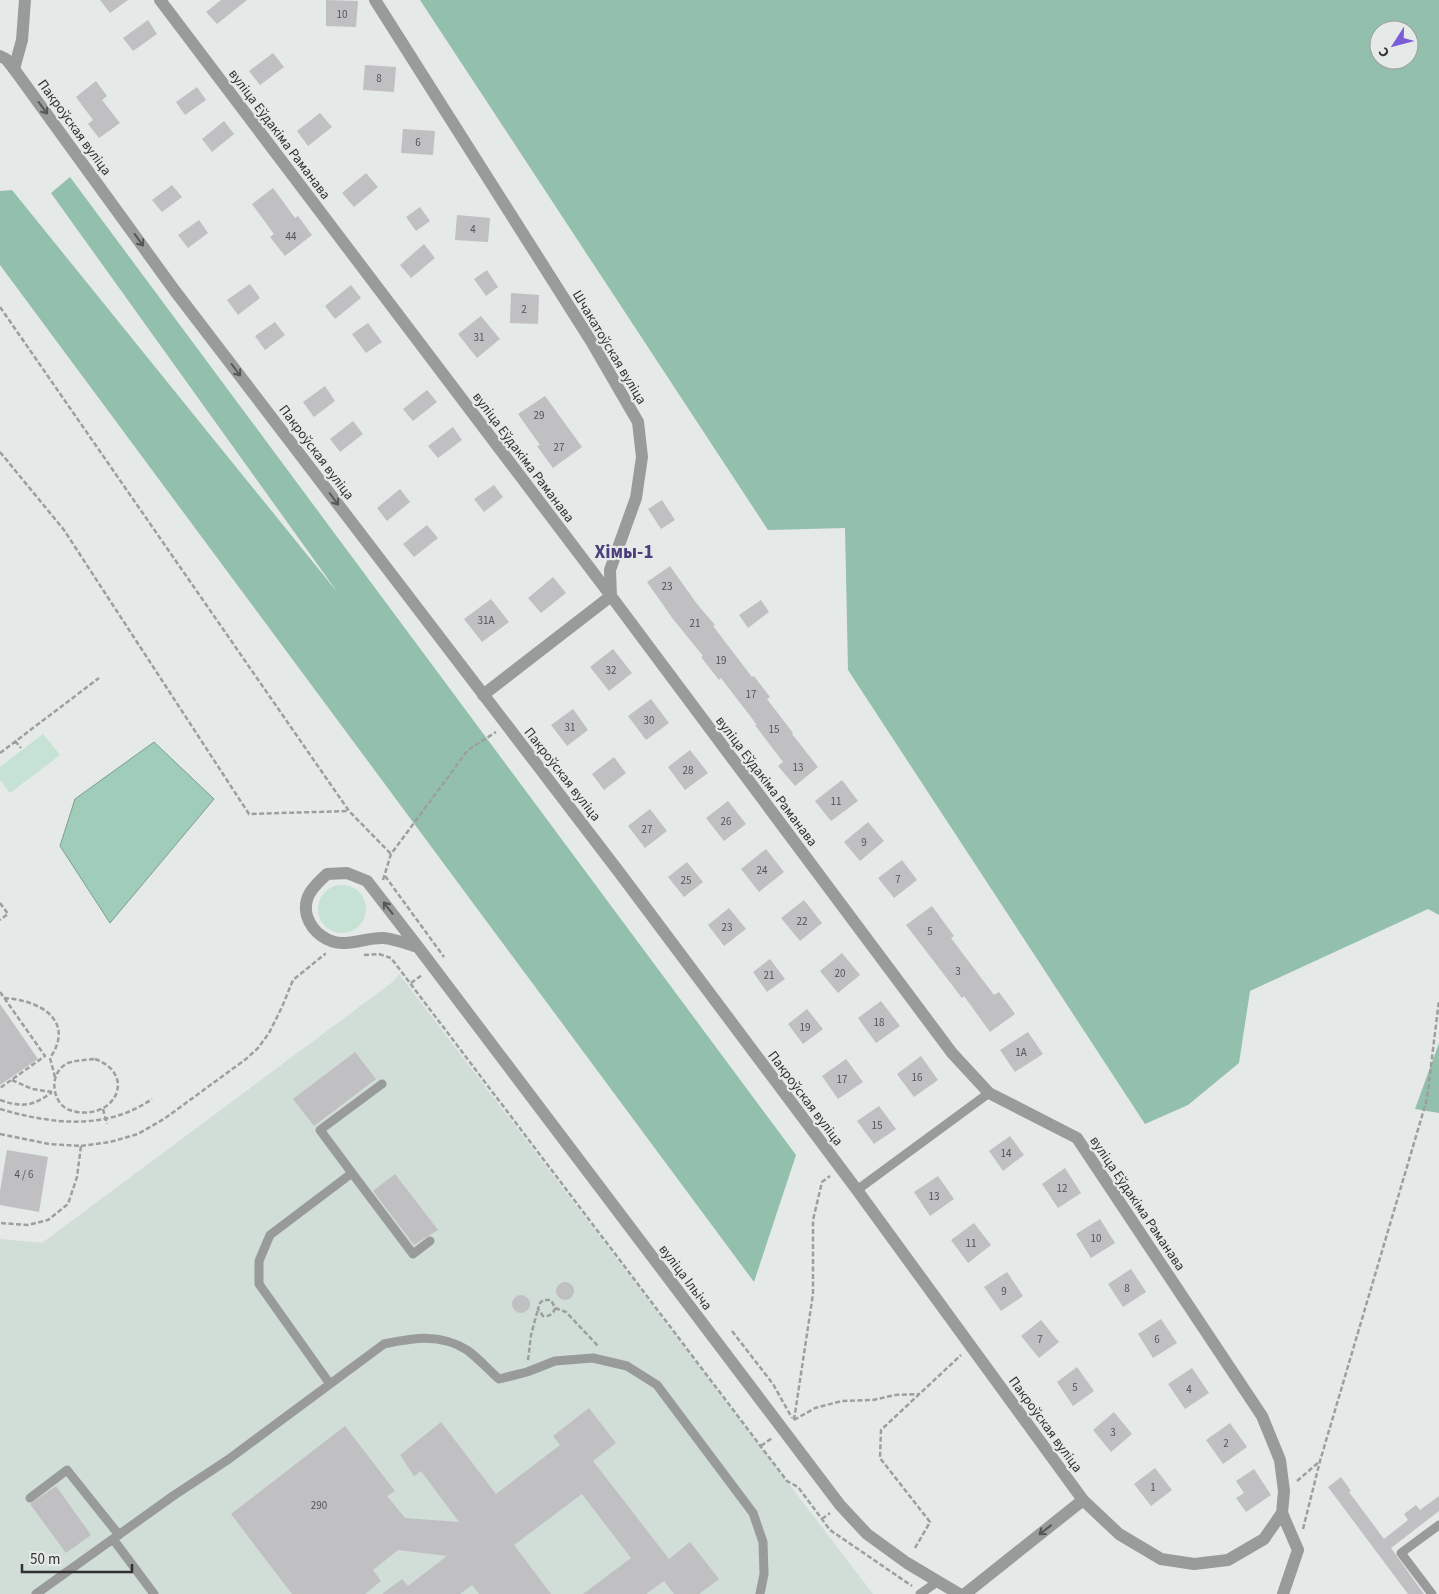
<svg xmlns="http://www.w3.org/2000/svg" width="1439" height="1594" font-family="'Source Sans 3',sans-serif">
	<style>
		.built { fill: #d1ddd7 }
		.green { fill: #c5e2d5 }
		.forest { fill: #93c0ac; fill-rule: evenodd }
		.water { fill: #a0cdb9; stroke: #7e9e90 }
		.building { fill: #c0bfc2 }
		.lines { fill: none; stroke-linecap: round; stroke-linejoin: round }
		.path { stroke: #9c9f9e; stroke-width: 2.5; stroke-dasharray: 5 2.5; stroke-linecap: butt }
		.service { stroke: #999b9a; stroke-width: 9 }
		.minor { stroke: #999b9a; stroke-width: 12 }
		.tertiary { stroke: #999b9a; stroke-width: 12 }
		.oneway { stroke: #555656 }
		.labels { text-anchor: middle; stroke-width: 4.5; stroke-linejoin: round; paint-order: stroke }
		.number-label { font-size: 11px; fill: #545455 }
		.street-label { font-size: 14px; fill: #303131; stroke: #e5e9e7 }
		.district-label { font-size: 19px; font-weight: bold; fill: #4d407d; stroke: #e5e9e7 }
	</style>
	<rect width="100%" height="100%" fill="#e5e9e7"/>
	<path class="built" d="M399,974L873,1594H0V1239L42,1243L394,981Z"/>
	<path class="green" d="M43,734L60,755L10,793L0,780V767Z
		M318 909a24 24 0 1 1 48 0a24 24 0 1 1-48 0Z"/>
	<path class="forest" d="M420,0H1439V915L1428,909L1250,991L1239,1063L1188,1105L1145,1124L848,670L845,528L768,530ZM1379,30H1409V60H1379Z
		M70,177L796,1155L754,1282L0,265V191L12,190L338,593L51,193Z
		M1439,1043V1113L1415,1109Z"/>
	<path class="water" d="M154,742L214,799L110,923L60,846L75,799Z"/>
	<path class="building" d="M100,0H128L110,13Z
		M221,0H247L217,24L206,12Z
		M326,0L358,1L356,27L326,26Z
		M148,20L157,34L133,51L123,38Z
		M273,53L284,67L260,85L249,71Z
		M365,65L396,67L394,92L363,90Z
		M96,81L107,96L102,100L120,123L99,138L88,124L93,120L76,97Z
		M197,87L206,100L185,115L176,102Z
		M320,113L332,127L308,146L297,131Z
		M224,121L234,134L212,152L202,139Z
		M403,129L435,131L433,155L401,153Z
		M366,173L378,187L354,207L342,193Z
		M172,185L182,197L162,212L152,200Z
		M273,188L295,218L298,216L312,235L285,256L270,237L274,234L252,204Z
		M420,207L430,221L416,231L406,217Z
		M457,215L490,218L488,242L455,240Z
		M199,220L208,233L188,248L178,235Z
		M424,244L435,258L411,278L400,265Z
		M487,270L498,287L486,296L474,279Z
		M250,284L260,298L238,315L227,300Z
		M351,285L361,298L335,319L325,306Z
		M511,293L539,295L538,324L510,323Z
		M481,316L500,339L477,358L458,334Z
		M275,322L285,335L265,350L255,336Z
		M368,323L382,342L366,353L352,334Z
		M325,386L335,401L314,417L303,402Z
		M427,390L437,402L413,421L403,409Z
		M545,396L582,447L553,468L537,446L540,445L518,414Z
		M353,421L363,434L340,452L330,439Z
		M453,427L462,440L438,458L428,446Z
		M494,485L503,497L484,512L474,499Z
		M400,489L410,502L387,521L377,508Z
		M662,500L675,520L661,529L648,509Z
		M427,525L438,538L414,557L403,544Z
		M670,566L697,604L715,625L713,626L752,677L754,676L770,697L767,699L793,733L792,734L818,767L795,786L778,766L783,762L755,725H757L721,678L719,680L701,657L703,656L673,619L647,582Z
		M553,577L566,593L541,613L528,598Z
		M491,599L509,622L482,642L464,619Z
		M761,600L769,612L748,628L739,615Z
		M613,649L632,673L609,691L590,667Z
		M651,699L669,723L646,740L628,716Z
		M573,709L588,730L567,746L551,725Z
		M690,750L708,773L685,790L668,767Z
		M614,757L626,773L604,790L592,774Z
		M842,780L858,801L831,821L815,801Z
		M728,801L746,824L724,841L706,818Z
		M650,809L667,831L645,848L628,826Z
		M868,822L884,841L860,861L844,842Z
		M766,849L784,872L759,892L741,869Z
		M902,860L917,880L894,898L878,878Z
		M687,862L703,882L684,897L668,877Z
		M804,900L822,923L800,941L781,918Z
		M932,906L954,936L951,938L994,995L999,992L1015,1014L990,1032L964,996L962,998L906,925Z
		M729,908L746,929L724,946L708,925Z
		M842,953L860,975L838,993L820,971Z
		M770,959L785,979L767,992L753,972Z
		M881,1001L900,1026L876,1043L858,1018Z
		M0,1004L38,1059L0,1085Z
		M807,1009L823,1029L803,1044L788,1024Z
		M1028,1032L1043,1054L1015,1072L1000,1050Z
		M355,1052L376,1079L314,1126L293,1099Z
		M921,1056L938,1080L914,1097L897,1074Z
		M846,1059L863,1082L838,1099L822,1076Z
		M879,1106L896,1129L874,1144L857,1121Z
		M1010,1136L1024,1155L1003,1171L989,1151Z
		M7,1150L48,1157L39,1212L0,1205V1191Z
		M1065,1168L1081,1193L1058,1208L1042,1184Z
		M395,1174L438,1230L414,1245L373,1191Z
		M938,1176L954,1199L930,1216L914,1192Z
		M1100,1219L1115,1243L1091,1258L1076,1234Z
		M974,1223L991,1245L968,1263L951,1240Z
		M1131,1269L1146,1292L1123,1307L1108,1284Z
		M1007,1272L1023,1296L1001,1311L984,1287Z
		M556 1291a9 9 0 1 1 18 0a9 9 0 1 1-18 0Z
		M512 1304a9 9 0 1 1 18 0a9 9 0 1 1-18 0Z
		M1161,1319L1177,1343L1153,1358L1138,1334Z
		M1041,1320L1059,1342L1039,1358L1021,1336Z
		M1077,1367L1094,1391L1073,1406L1057,1382Z
		M1192,1368L1209,1393L1185,1409L1168,1384Z
		M589,1408L616,1443L593,1461L669,1559L690,1542L719,1579L699,1594H674L664,1581L646,1594H583L631,1558L582,1494L514,1545L551,1594H479L472,1585L460,1594H382L402,1579L408,1586L447,1556L398,1550L373,1570L381,1581L365,1594H292L231,1514L345,1426L395,1491L387,1496L405,1518L459,1522L421,1471L414,1476L400,1455L441,1422L496,1494L560,1445L553,1436Z
		M1114,1412L1132,1434L1111,1452L1093,1430Z
		M1230,1423L1247,1447L1223,1464L1206,1440Z
		M1155,1468L1172,1490L1151,1506L1134,1484Z
		M1254,1469L1271,1495L1246,1512L1236,1498L1244,1493L1236,1481Z
		M1341,1477L1351,1491L1349,1492L1384,1539L1408,1520L1404,1514L1416,1505L1420,1510L1439,1496V1511L1391,1548L1424,1594H1408L1328,1487Z
		M56,1486L91,1535L66,1553L30,1504Z"/>
	<g class="lines">
		<path class="path" d="M0,307L349,811L391,854
			M0,452L64,530L249,814L349,811
			M15,741L21,748
			M0,753L99,678
			M385,876L444,957
			M383,880L391,854L468,750L496,732
			M0,903L8,914L0,920
			M364,955L379,954L391,958L787,1481L798,1487L830,1530L912,1586
			M411,983L422,975
			M0,992L45,1056L0,1088
			M4,998C39,1000 76,1020 50,1058
			M50,1058L55,1077
			M95,1059C136,1074 117,1118 77,1112C69,1110 65,1109 60,1103C51,1090 52,1071 68,1063C77,1060 86,1060 95,1059Z
			M12,1080L32,1089L52,1092
			M0,1100C22,1108 34,1106 52,1092
			M0,1109C51,1124 106,1131 152,1099
			M103,1109L107,1124
			M0,1134L49,1144L81,1146L77,1177L68,1204L48,1220L28,1225L0,1223
			M81,1146L110,1142L138,1134L164,1119L246,1059L258,1048L269,1033L282,1007L293,980L325,954H326
			M555,1308C554,1314 549,1317 543,1316L538,1309L539,1304L543,1300H551L555,1308L566,1312L599,1347
			M732,1331L773,1384L792,1418
			M528,1360L531,1335L538,1309
			M794,1420L813,1294V1220L822,1182L830,1176
			M794,1420L815,1408L842,1401L873,1400L895,1395L920,1394
			M761,1446L772,1438
			M1297,1481L1319,1462
			M822,1519L830,1513
			M1303,1529L1320,1461L1427,1099L1439,1000
			M915,1548L930,1522L880,1458L881,1430L961,1355"/>
		<path class="service" d="M352,1173L413,1254L430,1241
			M857,1190L989,1093
			M330,1384L259,1284V1261L270,1235L352,1173L320,1130L382,1084
			M30,1498L67,1470L119,1535
			M113,1539L154,1594
			M36,1594L173,1496L229,1459L384,1344C413,1338 440,1333 467,1350C478,1358 489,1370 499,1379L527,1372L555,1361L593,1358L627,1366L657,1385L753,1513L763,1542L764,1574L760,1594
			M920,1594L937,1582
			M1432,1594L1401,1553L1439,1525"/>
		<path class="minor" d="M160,0L611,596L952,1053L989,1093L1077,1138L1262,1416L1280,1460L1284,1491L1282,1513L1264,1539L1228,1560L1194,1564L1161,1559L1119,1534L1083,1500
			M375,0L591,341L638,422L642,457L636,498L610,570L611,596L483,695
			M14,69L22,40L25,0
			M418,947C407,944 395,939 384,938C371,937 358,943 345,943C328,944 312,932 307,916C302,897 314,886 327,874L347,873L367,881L418,947L840,1505L867,1534L907,1563L959,1594
			M1282,1513L1298,1550L1283,1594"/>
		<path class="tertiary" d="M0,56L6,59L14,69L175,291L619,872L857,1190L1083,1500L965,1594"/>
	</g>
	<defs><path id="oneway-shaft" d="M-6 0H5M1.5-3L5.5 0L1.5 3" fill="none" stroke-width="1.6" stroke-linecap="round" stroke-linejoin="round" transform="scale(1.25)"/></defs>
	<g class="oneway">
		<use href="#oneway-shaft" transform="translate(43 108) rotate(54)"/>
		<use href="#oneway-shaft" transform="translate(139 240) rotate(54)"/>
		<use href="#oneway-shaft" transform="translate(236 370) rotate(53)"/>
		<use href="#oneway-shaft" transform="translate(334 499) rotate(53)"/>
		<use href="#oneway-shaft" transform="translate(388 908) rotate(-128)"/>
		<use href="#oneway-shaft" transform="translate(1045 1530) rotate(142)"/>
	</g>
	<g class="labels">
		<g class="number-label">
			<text x="342" y="18">10</text>
			<text x="379" y="82">8</text>
			<text x="418" y="146">6</text>
			<text x="473" y="233">4</text>
			<text x="291" y="240">44</text>
			<text x="524" y="313">2</text>
			<text x="479" y="341">31</text>
			<text x="539" y="419">29</text>
			<text x="559" y="451">27</text>
			<text x="667" y="590">23</text>
			<text x="486" y="624">31А</text>
			<text x="695" y="627">21</text>
			<text x="721" y="664">19</text>
			<text x="611" y="674">32</text>
			<text x="751" y="698">17</text>
			<text x="649" y="724">30</text>
			<text x="570" y="731">31</text>
			<text x="774" y="733">15</text>
			<text x="798" y="771">13</text>
			<text x="688" y="774">28</text>
			<text x="836" y="805">11</text>
			<text x="726" y="825">26</text>
			<text x="647" y="833">27</text>
			<text x="864" y="846">9</text>
			<text x="762" y="874">24</text>
			<text x="898" y="883">7</text>
			<text x="686" y="884">25</text>
			<text x="802" y="925">22</text>
			<text x="727" y="931">23</text>
			<text x="930" y="935">5</text>
			<text x="958" y="975">3</text>
			<text x="840" y="977">20</text>
			<text x="769" y="979">21</text>
			<text x="879" y="1026">18</text>
			<text x="805" y="1031">19</text>
			<text x="1021" y="1056">1А</text>
			<text x="917" y="1081">16</text>
			<text x="842" y="1083">17</text>
			<text x="877" y="1129">15</text>
			<text x="1006" y="1157">14</text>
			<text x="24" y="1178">4 / 6</text>
			<text x="1062" y="1192">12</text>
			<text x="934" y="1200">13</text>
			<text x="1096" y="1242">10</text>
			<text x="971" y="1247">11</text>
			<text x="1127" y="1292">8</text>
			<text x="1004" y="1295">9</text>
			<text x="1040" y="1343">7</text>
			<text x="1157" y="1343">6</text>
			<text x="1075" y="1391">5</text>
			<text x="1189" y="1393">4</text>
			<text x="1113" y="1436">3</text>
			<text x="1226" y="1447">2</text>
			<text x="1153" y="1491">1</text>
			<text x="319" y="1509">290</text>
		</g>
		<g class="street-label">
			<text transform="translate(75 127) rotate(54)" y="5">Пакроўская вуліца</text>
			<text transform="translate(280 134) rotate(53)" y="5">вуліца Еўдакіма Раманава</text>
			<text transform="translate(610 347) rotate(59)" y="5">Шчакатоўская вуліца</text>
			<text transform="translate(317 452) rotate(53)" y="5">Пакроўская вуліца</text>
			<text transform="translate(524 457) rotate(53)" y="5">вуліца Еўдакіма Раманава</text>
			<text transform="translate(563 774) rotate(52)" y="5">Пакроўская вуліца</text>
			<text transform="translate(767 781) rotate(53)" y="5">вуліца Еўдакіма Раманава</text>
			<text transform="translate(806 1098) rotate(53)" y="5">Пакроўская вуліца</text>
			<text transform="translate(1138 1203) rotate(56)" y="5">вуліца Еўдакіма Раманава</text>
			<text transform="translate(686 1277) rotate(53)" y="5">вуліца Ільіча</text>
			<text transform="translate(1046 1424) rotate(54)" y="5">Пакроўская вуліца</text>
		</g>
		<g class="district-label">
			<text x="624" y="558">Хімы-1</text>
		</g>
	</g>
	<g transform="translate(1394 45) rotate(234)"><circle r="24" fill="#e5e9e7" stroke="#9d9f9e"/>
	<path d="M0-4L9 19L0 12L-9 19Z" fill="#7a5cd6"/>
	<text y="-8" font-size="14" font-weight="bold" text-anchor="middle" fill="#303131">С</text>
	</g>
	<path d="M22 1564v8h110v-8" fill="none" stroke="#303131" stroke-width="2.5"/>
	<text x="30" y="1564" font-size="15" fill="#303131" stroke="#e5e9e7" stroke-width="4" paint-order="stroke">50 m</text>
</svg>
